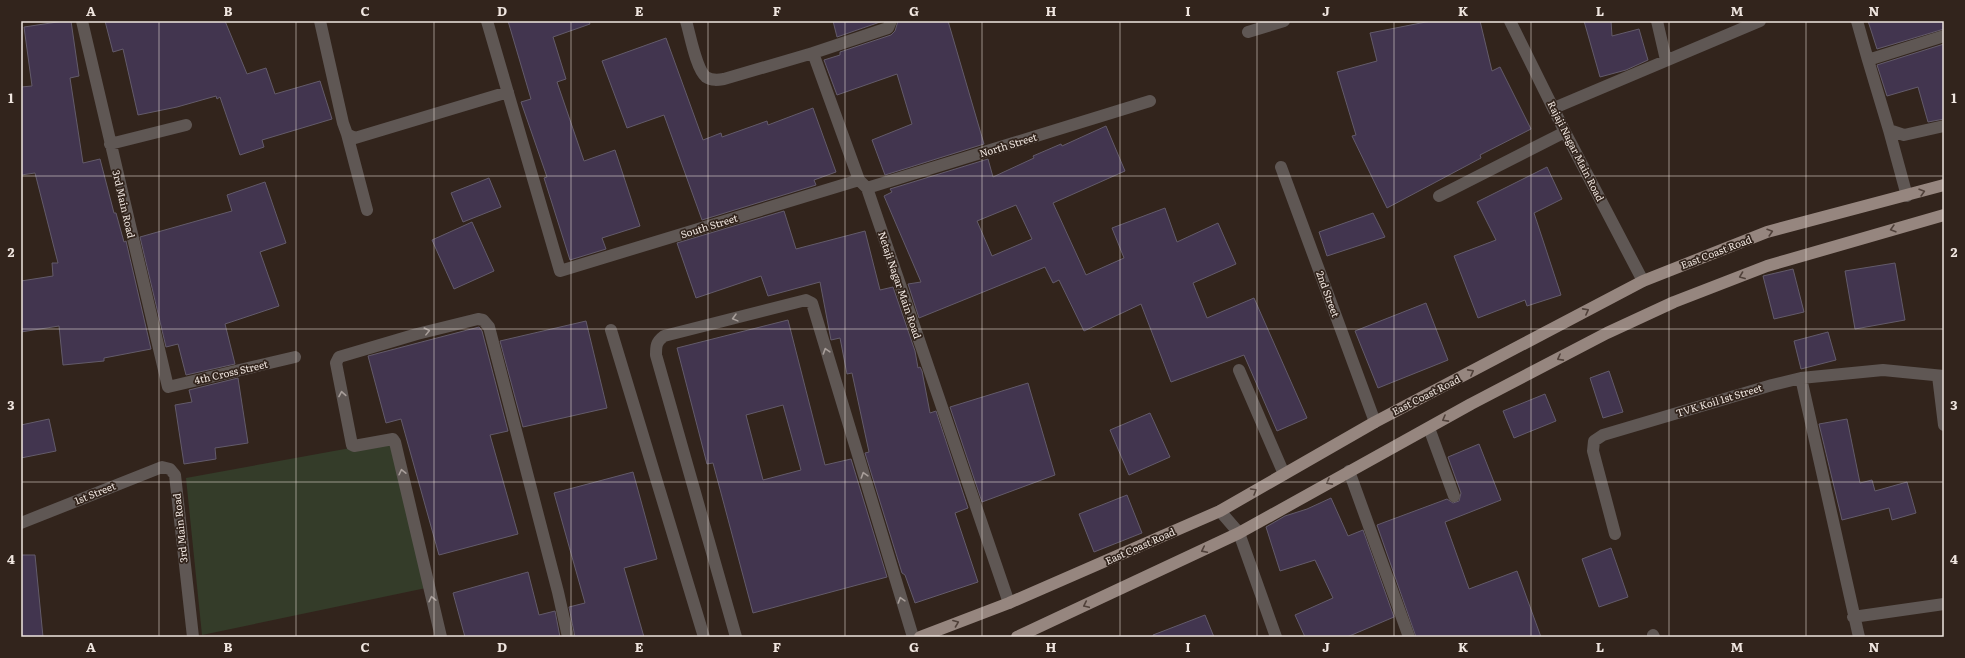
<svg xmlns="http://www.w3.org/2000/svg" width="1965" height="658" font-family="Literata,serif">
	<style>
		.green { fill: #343c29 }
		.building { fill: #42354f; stroke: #635b6a; fill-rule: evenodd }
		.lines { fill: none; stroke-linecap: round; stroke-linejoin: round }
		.minor { stroke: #5f5754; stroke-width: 12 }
		.major { stroke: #96867f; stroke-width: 12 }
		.oneway { stroke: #50413a }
		.oneway2 { stroke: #a89e9a }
		.grid { fill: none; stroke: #f0e6e0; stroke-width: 1; stroke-opacity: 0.55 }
		.labels { text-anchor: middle; stroke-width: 3.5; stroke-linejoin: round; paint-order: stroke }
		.street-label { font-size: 10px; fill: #f0e6e0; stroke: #32241c }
		.neatline { fill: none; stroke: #f0e6e0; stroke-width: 1.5 }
		.grid-label { font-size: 13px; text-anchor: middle; font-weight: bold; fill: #f0e6e0 }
	</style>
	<rect width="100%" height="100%" fill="#32241c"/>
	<path class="green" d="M389,441L426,588L202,635L186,478Z"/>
	<path class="building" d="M64,21H71L79,76L70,78L83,163L100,159L114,213H116L124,242L126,241L151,349L104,358V361L63,365L59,326L21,332V281L53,276L52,263H58L35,173L21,175V87L32,86L24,27Z
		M105,21H225L247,74L266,68L275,94L320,81L332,119L262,140L264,147L240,155L220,97L217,99L216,96L177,107L138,115L123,49L113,52Z
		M508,21H589L590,24L553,37L566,79L557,82L584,161L615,150L640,226L602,238L606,249L570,260L544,178L547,177L521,102L531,99Z
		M833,21H883L837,37Z
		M898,21H948L984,144L885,175L872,140L912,124L897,74L837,95L824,60L840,55V52L891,35L895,31Z
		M1431,21H1480L1492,71L1500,67L1531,129L1480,155L1481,158L1387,208L1352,136L1356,135L1337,72L1377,61L1370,33Z
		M1584,21H1611L1612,36L1639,29L1648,60L1626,70L1600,77Z
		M1868,21H1944V29L1877,49Z
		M666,38L703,140L721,133L722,137L767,121L768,125L813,108L836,172L814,180L816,185L702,220L664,115L627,128L602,61Z
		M1944,44V119L1928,122L1918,87L1887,96L1877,65Z
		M1106,126L1125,171L1053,203L1086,275L1124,258L1112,228L1165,208L1177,242L1218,223L1236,264L1193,283L1207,318L1254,298L1307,418L1277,431L1244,355L1171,382L1141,304L1084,331L1059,280L1053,283L1045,267L919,318L908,284L921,282L884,196L892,192L890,189L988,159L993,177L1034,158L1033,156L1061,144L1062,146ZM1016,205L1032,239L992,256L977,221Z
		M1547,167L1562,199L1534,213L1561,295L1527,306L1525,300L1478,318L1454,256L1496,240L1477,202Z
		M489,178L501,207L463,222L451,193Z
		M265,182L286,243L260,252L279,306L225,324L235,364L186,375L178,344L166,347L140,237L232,211L227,195Z
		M784,211L796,249L865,231L880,290L893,287L915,351L918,368L920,367L922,371L930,413L936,411L968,508L955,513L978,582L915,603L905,575L902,573L865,453L869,452L852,373L847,374L840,338L831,340L820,282L768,296L761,276L696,298L677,243Z
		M1373,213L1385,237L1327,256L1319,232Z
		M472,222L494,271L454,289L432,240Z
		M1895,263L1905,320L1855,329L1845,271Z
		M1793,269L1804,312L1774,319L1763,276Z
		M1426,303L1448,360L1378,388L1355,331Z
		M788,320L825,465L851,459L887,577L753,613L713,463L707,464L677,348ZM783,405L801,470L763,480L746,415Z
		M586,321L607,408L523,427L500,341Z
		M479,327L482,331L508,431L490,435L518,534L439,555L401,419L386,423L368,356Z
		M1828,332L1836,360L1801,369L1794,341Z
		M1609,371L1623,412L1603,418L1590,378Z
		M238,378L248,443L215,448L216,459L184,464L175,405L192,402L189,390Z
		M1028,383L1055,475L982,502L950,407Z
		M1545,394L1556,421L1514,438L1503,411Z
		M1150,413L1170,457L1129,475L1110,430Z
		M49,419L56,451L21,458V425Z
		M1847,419L1860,483L1872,480L1875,491L1907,482L1916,513L1892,520L1889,508L1842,520L1819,424Z
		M1479,444L1501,500L1445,522L1469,589L1517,571L1541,637H1416L1377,525L1447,499L1453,503L1459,501L1461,493L1448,457Z
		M633,472L657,559L624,568L644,637H575L569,607L585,603L554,493Z
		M1127,495L1142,533L1094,552L1079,514Z
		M1331,498L1348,536L1363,530L1394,617L1347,637H1305L1295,615L1333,598L1315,560L1280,571L1266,527L1285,516L1307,509Z
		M1611,548L1628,597L1599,607L1582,559Z
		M21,555H35L43,637H21Z
		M528,572L539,615L555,611L560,637H465L453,593Z
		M1205,615L1214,637H1153V635Z"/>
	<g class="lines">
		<path class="minor" d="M82,21L168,387L295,357
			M320,21L343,123L347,134L355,138L508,92
			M487,21L560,271L859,180
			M686,21C690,34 696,69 706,77C712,81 718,80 724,79L813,53
			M891,21L888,28L813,53L859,180L867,188L1009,603
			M1510,21L1565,132L1643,281
			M1657,21L1666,60
			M1857,21L1868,60L1944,36
			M1248,32L1284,21
			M1868,60L1889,130L1907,196
			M1554,108L1760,21
			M1889,130L1904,135L1944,126
			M347,134L367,210
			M110,144L186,125
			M1281,167L1375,422
			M867,188L1150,101
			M1439,196L1565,132
			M611,330L704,637
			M1239,370L1284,474
			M1938,376L1944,425
			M1801,378L1859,637
			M1429,428L1454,496
			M1349,471L1409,637
			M1220,511L1239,533L1276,637
			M21,523L162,467L170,469L175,475L193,637
			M1615,534L1593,451L1594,441L1603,435L1772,385L1801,378L1883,370L1944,376
			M1853,617L1944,604
			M1653,635L1654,637
			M441,637L395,442L393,439L354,446L352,445L336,363L339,357L417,334L478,319L483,320L489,327L558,592L568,637
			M736,637L656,355C656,346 656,342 664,336L806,300L812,303L913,637"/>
		<path class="major" d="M920,637L1009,603L1220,511L1375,422L1643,281L1767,232L1944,185
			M1017,637L1239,533L1471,404L1607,333L1674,302L1767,266L1944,215"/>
	</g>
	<defs><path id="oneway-chevron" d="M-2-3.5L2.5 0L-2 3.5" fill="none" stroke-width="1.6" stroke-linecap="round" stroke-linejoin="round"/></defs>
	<g class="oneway">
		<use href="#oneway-chevron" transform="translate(1922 192) rotate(-16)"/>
		<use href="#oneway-chevron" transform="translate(1893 229) rotate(164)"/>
		<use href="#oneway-chevron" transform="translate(1770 232) rotate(-17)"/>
		<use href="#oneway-chevron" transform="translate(1742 276) rotate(159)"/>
		<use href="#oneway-chevron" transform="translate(1586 311) rotate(-28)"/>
		<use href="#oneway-chevron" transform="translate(1560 358) rotate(152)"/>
		<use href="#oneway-chevron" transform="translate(1471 372) rotate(-28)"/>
		<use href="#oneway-chevron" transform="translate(1445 419) rotate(151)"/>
		<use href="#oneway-chevron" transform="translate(1329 482) rotate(151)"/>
		<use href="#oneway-chevron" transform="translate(1254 491) rotate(-30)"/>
		<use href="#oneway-chevron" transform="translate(1204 550) rotate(154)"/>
		<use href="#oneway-chevron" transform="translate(1086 605) rotate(155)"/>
		<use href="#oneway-chevron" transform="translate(956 623) rotate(-21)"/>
	</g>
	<g class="oneway2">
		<use href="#oneway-chevron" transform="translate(735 318) rotate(165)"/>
		<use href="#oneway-chevron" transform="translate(427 331) rotate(-14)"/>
		<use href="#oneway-chevron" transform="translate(826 351) rotate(-107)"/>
		<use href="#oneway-chevron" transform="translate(342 394) rotate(-100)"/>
		<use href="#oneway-chevron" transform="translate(402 472) rotate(-103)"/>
		<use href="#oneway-chevron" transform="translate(864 475) rotate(-107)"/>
		<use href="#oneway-chevron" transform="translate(432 599) rotate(-103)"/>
		<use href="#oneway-chevron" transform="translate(901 600) rotate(-107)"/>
	</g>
	<path class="grid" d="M159,21V637M296,21V637M434,21V637M571,21V637M708,21V637M845,21V637M982,21V637M1120,21V637M1257,21V637M1394,21V637M1531,21V637M1669,21V637M1806,21V637M21,176H1944M21,329H1944M21,482H1944"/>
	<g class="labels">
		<g class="street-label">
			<text transform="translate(1008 145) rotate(-17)" y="4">North Street</text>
			<text transform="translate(1576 151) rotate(63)" y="4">Rajaji Nagar Main Road</text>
			<text transform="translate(124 204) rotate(77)" y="4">3rd Main Road</text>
			<text transform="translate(709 226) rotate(-17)" y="4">South Street</text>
			<text transform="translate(1716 252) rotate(-21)" y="4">East Coast Road</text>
			<text transform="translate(900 285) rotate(71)" y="4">Netaji Nagar Main Road</text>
			<text transform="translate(1328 294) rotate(70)" y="4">2nd Street</text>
			<text transform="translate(231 372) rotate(-13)" y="4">4th Cross Street</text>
			<text transform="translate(1426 395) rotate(-27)" y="4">East Coast Road</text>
			<text transform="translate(1719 400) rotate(-17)" y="4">TVK Koil 1st Street</text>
			<text transform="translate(95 493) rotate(-22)" y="4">1st Street</text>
			<text transform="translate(180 528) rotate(-96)" y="4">3rd Main Road</text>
			<text transform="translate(1140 546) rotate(-24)" y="4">East Coast Road</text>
		</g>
	</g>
	<rect width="1965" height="658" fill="none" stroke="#32241c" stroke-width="44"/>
	<rect x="22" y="22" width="1921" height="614" class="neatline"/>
	<g class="grid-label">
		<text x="91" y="16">A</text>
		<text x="228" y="16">B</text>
		<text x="365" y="16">C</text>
		<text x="502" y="16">D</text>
		<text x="639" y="16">E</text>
		<text x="777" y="16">F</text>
		<text x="914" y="16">G</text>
		<text x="1051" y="16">H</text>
		<text x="1188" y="16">I</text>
		<text x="1326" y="16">J</text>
		<text x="1463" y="16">K</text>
		<text x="1600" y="16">L</text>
		<text x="1737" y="16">M</text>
		<text x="1874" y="16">N</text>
		<text x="11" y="103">1</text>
		<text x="1954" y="103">1</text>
		<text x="11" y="257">2</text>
		<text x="1954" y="257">2</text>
		<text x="11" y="410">3</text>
		<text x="1954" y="410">3</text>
		<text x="11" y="564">4</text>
		<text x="1954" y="564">4</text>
		<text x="91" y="652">A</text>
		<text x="228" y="652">B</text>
		<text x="365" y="652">C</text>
		<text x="502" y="652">D</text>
		<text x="639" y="652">E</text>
		<text x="777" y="652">F</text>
		<text x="914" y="652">G</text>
		<text x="1051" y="652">H</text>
		<text x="1188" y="652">I</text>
		<text x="1326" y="652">J</text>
		<text x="1463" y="652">K</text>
		<text x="1600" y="652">L</text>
		<text x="1737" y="652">M</text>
		<text x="1874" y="652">N</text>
	</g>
</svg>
